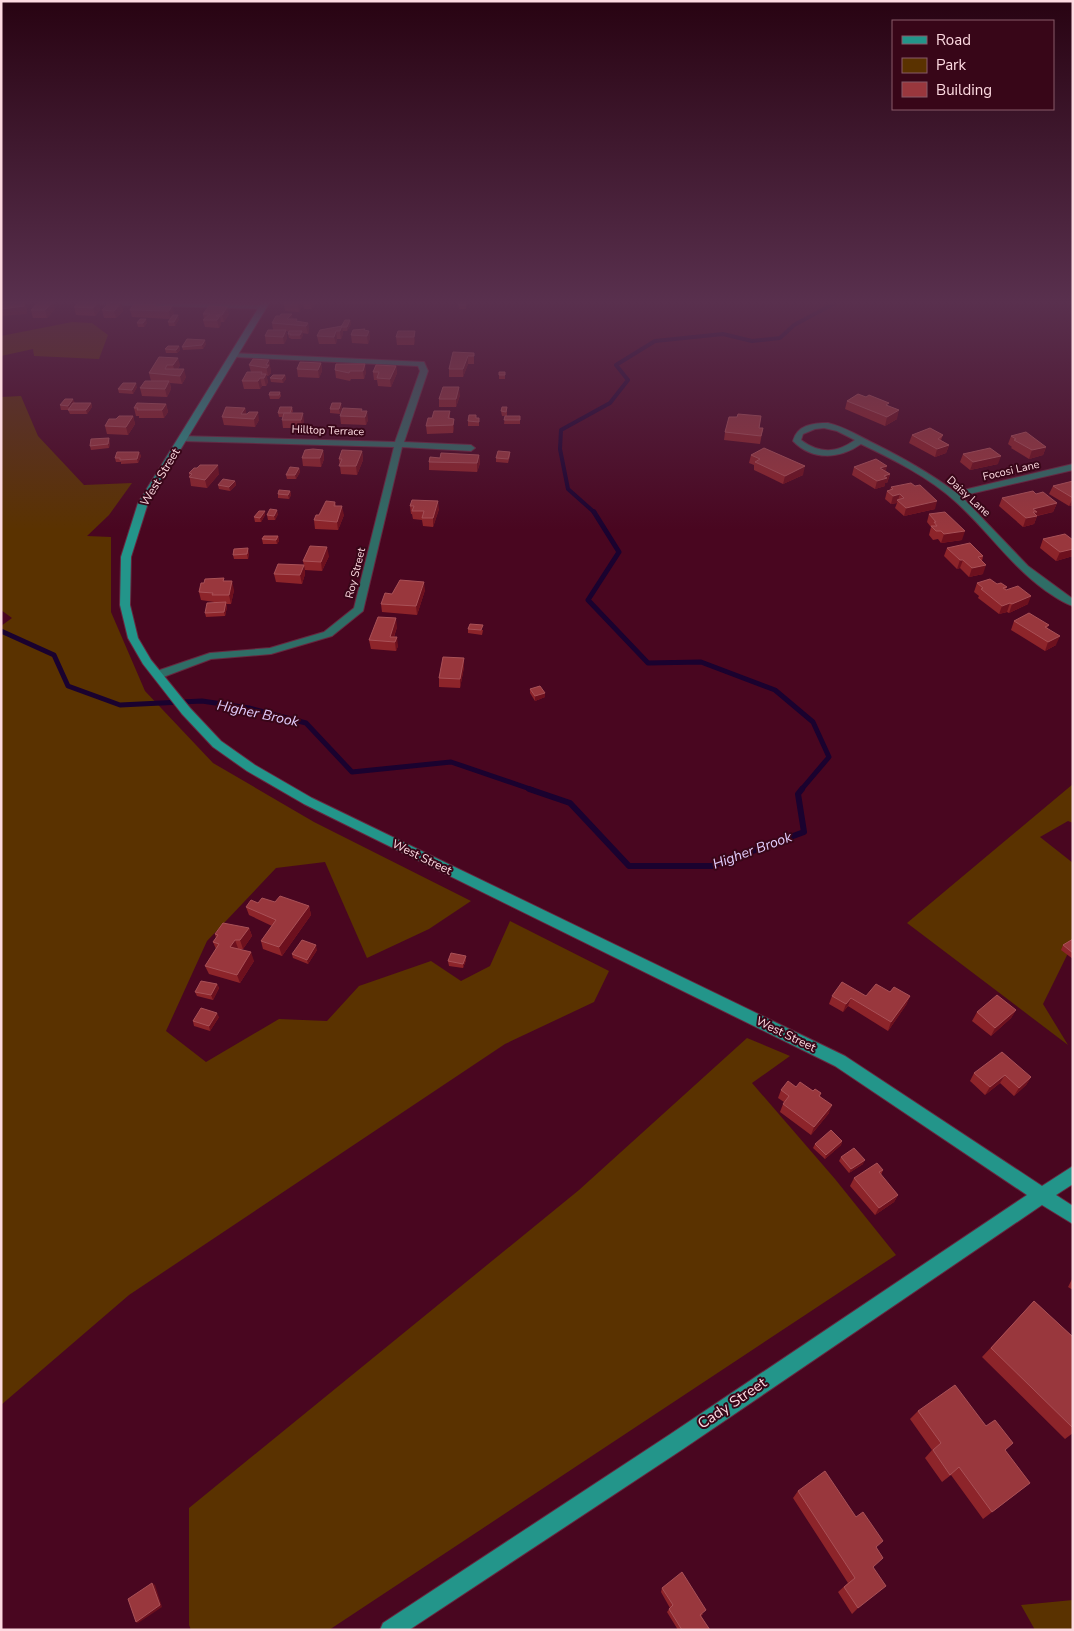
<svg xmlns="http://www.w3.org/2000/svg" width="1074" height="1631" font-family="'Nunito Sans',sans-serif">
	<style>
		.green { fill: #5a3200 }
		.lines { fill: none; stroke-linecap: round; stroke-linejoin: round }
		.stream-far2 { stroke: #1a022f; stroke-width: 4 }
		.stream-far1 { stroke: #1a022f; stroke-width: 5 }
		.stream { stroke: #1a022f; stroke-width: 6 }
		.street-casing { stroke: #66283f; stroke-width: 2 }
		.secondary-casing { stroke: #66283f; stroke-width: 2 }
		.street { fill: #2f6d66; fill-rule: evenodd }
		.secondary { fill: #23958a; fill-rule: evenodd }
		.wall { fill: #8d242a }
		.shaded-wall { fill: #6d101e }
		.building { fill: #99373d; stroke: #a95157 }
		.labels { text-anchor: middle; stroke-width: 4; stroke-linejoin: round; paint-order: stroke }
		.far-street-label { font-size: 11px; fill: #fddae1; stroke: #380618 }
		.street-label { font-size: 12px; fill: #fddae1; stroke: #380618 }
		.water-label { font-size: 14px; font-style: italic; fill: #e2cdfd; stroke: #380618 }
		.near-street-label { font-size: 15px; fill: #fddae1; stroke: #380618 }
	</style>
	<rect width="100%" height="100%" fill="#490620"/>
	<path class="green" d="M72,322L92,323L108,335L99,359L34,356L33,349L1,356V336Z
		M21,396L38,436L84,485L132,483L109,515L87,536L111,537V612L145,691L213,763L314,822L471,901L429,929L367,958L325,862L276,868L207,941L166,1031L206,1062L279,1019L327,1021L359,986L431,961L461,981L490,966L510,921L609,971L594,1002L505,1044L129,1295L1,1405V626L12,618L1,610V397Z
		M1073,784V823L1068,821L1040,837L1073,863V943L1043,1004L1068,1045L907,923Z
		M747,1038L790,1056L752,1083L835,1179L896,1255L329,1630H191L189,1625V1508L579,1190Z
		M1073,1600V1630H1035L1021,1605Z"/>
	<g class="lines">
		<path class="stream-far2" d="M595,513L568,489L560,449L561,430L610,403L628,380L616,365L655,341L723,334L752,341L780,338L794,325L837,302"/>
		<path class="stream-far1" d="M594,512L619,552L588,600L648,663L701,662L775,690L813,722L829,757L801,790
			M1,631L54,655L68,686L120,705L202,701L249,708L306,723L352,772L451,762L533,790"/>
		<path class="stream" d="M529,789L570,803L629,866H712L804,832L798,794L802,789"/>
		<defs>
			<path id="street" d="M1,302H19L1,306Z
				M93,302L263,305L267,307L263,309L97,304Z
				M232,353L424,362L428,371L404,442L471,445L475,448L471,451L402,447L363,611L332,636L271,654L211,659L158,679L152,675L154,672L210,653L270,648L324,632L354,608L394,447L183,441L180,440V436L395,442L420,371L418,366L235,357L231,355Z
				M828,423C845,427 859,436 875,444C903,458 930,473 955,492L1073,464V470L961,496L1028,566L1073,599V606C1063,603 1054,596 1046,591C1010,565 988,531 956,502C929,477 894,460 861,444C840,459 812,461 793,441C797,425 813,423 828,423ZM824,428L837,431L855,440C837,453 820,454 801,440L803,434L815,429Z"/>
			<path id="secondary" d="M262,302H270L148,503L131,557L130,605L138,638L151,660L190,708L221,741L255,765L312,798L845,1056L1042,1186L1073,1166V1184L1056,1195L1073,1206V1224L1042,1205L683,1449L409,1630H380L383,1623L669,1435L1027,1195L835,1066L304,804L247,771L213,747L182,714L143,664L128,638L120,605L121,557L138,503Z"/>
		</defs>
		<use href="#street" class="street-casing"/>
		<use href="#secondary" class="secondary-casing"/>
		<use href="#street" class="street"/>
		<use href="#secondary" class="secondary"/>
	</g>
	<path class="wall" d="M98,302L100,310L95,316L76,315L74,307Z
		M285,302H313L314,305L311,309H304L303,304L299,312L285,311L284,304Z
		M349,302H370V303L349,304Z
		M458,302L466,305V309H459Z
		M121,303L123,311L116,318H104L102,310Z
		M172,306L174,314L173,315L179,319L175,326H169L168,322L170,319L132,317L130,310L156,307Z
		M55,309L47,318H33L31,310Z
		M203,314H229L224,322H221V324L219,328L205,327L203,320L204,319Z
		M292,319L297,321L308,323L309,331L308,334L302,333L303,335L301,339H291L290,338H289L288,334L289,332L286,331L287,338L284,344H266L265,336L273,330L272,323Z
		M350,320L351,324L347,331H343V334L341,339H337L336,344H319L317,336L341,326Z
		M137,323H147L144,327H138Z
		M365,331H369L370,338L368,344L352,343L351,335Z
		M415,331V339L414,345H397L396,337Z
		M206,344L203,349L183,350L182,347Z
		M179,346L180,350L177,353H166L165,349Z
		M474,353V364H468L463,377H449V369Z
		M159,357L180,365L178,369L186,377L182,384L170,383L171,389L167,397L142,396L140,388L151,381L149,373Z
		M269,360L271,373L268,376L266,375L268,382L266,386H262L260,389H244L242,381L251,372L249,365Z
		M321,363L322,371L319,378L298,377L297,369Z
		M336,364L366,372L364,379H351L350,381L336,378L335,370Z
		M396,366L397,373L391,387L378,386L377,380H374L373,372Z
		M505,372V379H499V375Z
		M285,375L286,379L283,383L271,382L270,378Z
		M137,387L133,394L119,393L118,389Z
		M280,392L281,396L279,399H270L269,395Z
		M460,395L456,407H439V399Z
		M847,401L888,406L897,419L885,426L845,409Z
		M75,403H91L92,407L87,414H70L68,410H61L60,405Z
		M166,404L168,412L164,418H139V416H136L134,408Z
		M292,407L293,411L292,413L304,421L302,428H283L282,420L283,417H279L278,413Z
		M507,407V416H502L501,411Z
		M245,408L246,414L259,420L255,427L224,425L222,417Z
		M342,408L340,414L330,413V409Z
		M362,411L368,420L366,425L341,424L340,416Z
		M450,411V419H454V427L453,433L427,434L426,426L432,418Z
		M133,416L135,424L128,435L107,434L105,426L116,419Z
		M505,416H520V424H504Z
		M476,418H479V426H468V421Z
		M759,428H763L760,444L724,440L725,432Z
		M912,435H943L941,440L949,445L946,453L935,457L909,443Z
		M1011,436L1046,447L1043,455L1029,459L1011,448L1012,447L1008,444Z
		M110,442L109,448L91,450L90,446Z
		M323,450L324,459L321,467L303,466L302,458Z
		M362,451L363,460L357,475L341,474L339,459Z
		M139,452L141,456L138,463L121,464V462H116L115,458Z
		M510,452V456L508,463L496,462V458Z
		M963,454L998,464L970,470L960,462Z
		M479,455L480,463L477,472L429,470V462L440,458Z
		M751,455L803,475L783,484L754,470V465L749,463Z
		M854,467L885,471L890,474L887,483H885V486L875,489L852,475Z
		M197,468L219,474L207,488L191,486L189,473Z
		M299,468L300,472L296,479H287L286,475Z
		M235,481L236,485L230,491L219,489L218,485Z
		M1073,481V505L1069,506L1049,494L1053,486Z
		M891,487L935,509L904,516L895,508L897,503L891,504L885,499L887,491L890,490Z
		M290,491L291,495L289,499L278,498V494Z
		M1036,494L1057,503L1053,512L1037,516L1034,524L1023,527L999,506L1002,498Z
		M335,502L336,506L344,515L338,530L315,529L314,520Z
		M410,506L439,509L433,527L423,526L422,520L413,519L412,514H411Z
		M278,514L275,520H268L267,515Z
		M929,514L962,540L941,543L938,539L933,540L929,535L931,527L927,522Z
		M265,515L261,522H255L254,517Z
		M278,536L279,541L277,544H263L262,539Z
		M1043,539L1073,540V556L1056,561L1040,548Z
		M947,548L983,556L982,561L983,574L969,577L960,568L957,569L944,556Z
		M249,553L248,559H234L233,555Z
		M329,556L322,571L305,570L303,561Z
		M304,565L305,574L302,584L276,582L274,574Z
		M224,578V581L234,590L231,604H226L227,607L225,616L206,617L205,613L214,603V602L201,600L199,592L204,583Z
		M977,583L997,584L1007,587L1005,590L1028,604L1009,613L1007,612L999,614L978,598L979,596L974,592Z
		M425,590L417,615L382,612L381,604L392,594Z
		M1014,621L1049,625L1047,628L1056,645L1045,651L1011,630Z
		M397,627L394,637L398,646L396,651L371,649L369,640Z
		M468,629L483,630L482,635L468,633Z
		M464,667L460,688L439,687V678Z
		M530,689L545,697L535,701L530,693Z
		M258,903L309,906L311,915L282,956L263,949L261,941L272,926L249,915L246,907Z
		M249,928L252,936L243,949H238L254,961L240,983L209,974L205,966L216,949L213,942L216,938L215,934Z
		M1073,939V959L1061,950L1063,945Z
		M317,950L308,964L293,958L292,954Z
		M466,960L463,968L449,966L448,961Z
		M217,984L219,988L213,1000L197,996L195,992Z
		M890,992L910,996L906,1005L888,1031L848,1006L843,1012L829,1004L832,996H866Z
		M1016,1010L1011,1018L991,1036L972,1021L977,1012Z
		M219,1017L210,1031L194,1026L193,1021Z
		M974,1073L1031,1077L1026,1085L1014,1096L1000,1083L985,1095L970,1081Z
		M796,1087L821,1093L820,1096L829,1113L811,1135L780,1112L783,1104L784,1102L778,1098L781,1090Z
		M842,1141L841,1145L825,1159L813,1148L815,1144Z
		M841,1157L863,1164L849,1173L839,1161Z
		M883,1170L881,1175L898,1195L894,1202L875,1215L850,1186L854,1178Z
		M1073,1277V1290L1068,1287Z
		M1034,1301L1073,1337V1433L1065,1439L982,1357Z
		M918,1411L1005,1450L1030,1483L983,1519L951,1475L942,1482L925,1458L932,1450L910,1419Z
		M798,1491L876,1547L873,1567L858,1608L852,1614L838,1592L848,1583L793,1498Z
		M662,1588L703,1614L701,1616L710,1630H678L667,1612L670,1608L661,1592Z"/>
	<path class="shaded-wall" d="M25,302L27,309V314L1,316V309Z
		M53,302L55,309L47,318L45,310Z
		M98,302L100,310L95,316L93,308Z
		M299,302H303V303L299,312L298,304Z
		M310,302H313L314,305L311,309Z
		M121,303L123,311L116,318L114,311Z
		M172,306L174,314L170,319L169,311Z
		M227,307L229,314L224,322L222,315Z
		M292,314L293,321L287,319Z
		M178,315L179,319L175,326L174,322Z
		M217,315L218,319L220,316L221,324L219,328L216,316Z
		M146,319L147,323L144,327L143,323Z
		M350,320L351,324L347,331V327Z
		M308,323L309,331L308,334L306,326Z
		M342,326L343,334L341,339L340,331Z
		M286,330L287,338L284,344L283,337Z
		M302,331L303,335L301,339L300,335Z
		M336,331L337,339L336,344L334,337Z
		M369,331L370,338L368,344L367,336Z
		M415,331V339L414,345V337Z
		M205,340L206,344L203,349L202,345Z
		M179,346L180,350L177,353L176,350Z
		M468,356V364L463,377V369Z
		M178,358L180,365L175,373L173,365Z
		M269,360L271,373L268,376L266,365Z
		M321,363L322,371L319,378L318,370Z
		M365,364L366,372L364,379L363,371Z
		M396,366L397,373L391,387L390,379Z
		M184,369L186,377L182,384L180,376Z
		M266,374L268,382L266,386L264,378Z
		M285,375L286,379L283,383L282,379Z
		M260,378L262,386L260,389L258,381Z
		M169,381L171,389L167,397L165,389Z
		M136,383L137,387L133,394L132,390Z
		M459,387L460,395L456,407V399Z
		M73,399L75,403L70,410L68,406Z
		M91,403L92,407L87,414L86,410Z
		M341,403L342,408L340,414L339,409Z
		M166,404L168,412L164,418L162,410Z
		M245,408L247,416L241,414Z
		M899,410L897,419L885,426L887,417Z
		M367,411L368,420L366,425L365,417Z
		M258,412L259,420L255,427L254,419Z
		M303,413L304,421L302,428L301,420Z
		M133,416L135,424L128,435L126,427Z
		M454,419V427L453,433V425Z
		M109,438L110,442L109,448L108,444Z
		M949,445L946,453L935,457L937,449Z
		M1046,447L1043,455L1029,459L1032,450Z
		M323,450L324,459L321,467L320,458Z
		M362,451L363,460L357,475L356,466Z
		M139,452L141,456L138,463L137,459Z
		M479,455L480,463L477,472V463Z
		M1001,456L998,464L970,470L973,462Z
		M218,465L219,474L207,488L205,480Z
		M805,466L803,475L783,484L785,476Z
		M887,466L885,474L880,468Z
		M299,468L300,472L296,479L295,475Z
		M890,474L887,483H885V486L875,489L877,481L884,476Z
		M235,481L236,485L230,491L229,487Z
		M290,491L291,495L289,499L288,495Z
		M900,494L897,503L891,504L893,496Z
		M1073,498V505L1069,506Z
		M438,501L439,509L433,527V518Z
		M937,501L935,509L904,516L906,508Z
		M1057,503L1053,512L1035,516H1037L1034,524L1023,527L1026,518L1033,509Z
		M342,506L344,515L338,530L337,522Z
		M277,510L278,514L275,520L274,516Z
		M265,511V515L261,522L260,518Z
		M965,531L962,540L941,543L944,534Z
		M278,536L279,541L277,544L276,540Z
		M327,547L329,556L322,571L321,562Z
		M248,548L249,553L248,559L247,554Z
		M1073,549V556L1056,561L1060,552Z
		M960,560H963L960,568L957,569Z
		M304,565L305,574L302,584L300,575Z
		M986,565L983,574L969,577L972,568Z
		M232,581L234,590L231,604L229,595Z
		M424,582L425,590L417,615L416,606Z
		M1031,596L1028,604L1009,613L1012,604Z
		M226,602L227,607L225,616L224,612Z
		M1010,603L1007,612L999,614L1002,606Z
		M396,618L397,627L392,642L390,637Z
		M1060,636L1056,645L1045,651L1048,642Z
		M397,637L398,646L396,651L395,642Z
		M464,658V667L460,688V679Z
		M545,693V697L535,701V696Z
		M309,906L311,915L282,956L279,947Z
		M249,928L252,936L243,949L240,940Z
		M235,940L238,948L233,955L230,947Z
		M316,945L317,950L308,964L307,960Z
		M251,952L254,961L240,983L237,975Z
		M466,956V960L463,968V964Z
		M217,984L219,988L213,1000L211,995Z
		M910,996L906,1005L888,1031L891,1022Z
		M851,998L848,1006L843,1012L846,1004Z
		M1016,1010L1011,1018L991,1036L995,1028Z
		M217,1013L219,1017L210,1031L209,1026Z
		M1005,1075L1000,1083L985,1095L990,1087Z
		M1031,1077L1026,1085L1014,1096L1019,1088Z
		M832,1105L829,1113L811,1135L814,1127Z
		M842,1141L841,1145L825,1159L826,1155Z
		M865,1160L863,1164L849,1173L851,1169Z
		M898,1195L894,1202L875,1215L879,1208Z
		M152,1583L155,1585L162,1607L138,1623L136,1622Z"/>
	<path class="building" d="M18,302H24V306L1,309V303Z
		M38,302H53L45,310H31Z
		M79,302H98L93,308L74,307Z
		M285,302H299L298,304H284Z
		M458,302H465L466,305H459Z
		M109,303H121L114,311L102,310Z
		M134,304L156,305L154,307L172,306L169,311L130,310Z
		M209,306L227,307L222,315H217L216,316H220L217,320H203L210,314H203Z
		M281,314H292L287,319H297L296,321L308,323L306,326L272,323L276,316H280Z
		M173,315H178L174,322H168Z
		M140,319H146L143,323H137Z
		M345,320H350L347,327H341Z
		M342,326L340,331H336L334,337L317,336L320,330Z
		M365,329L364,330L369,331L367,336L351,335L353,330Z
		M268,330H286L283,337L265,336Z
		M289,331H302L300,335H290L291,334H288Z
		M398,331H415L414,337H396Z
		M187,339L205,340L202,345L182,347Z
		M168,346H179L176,350L165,349Z
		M453,352L474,353V356H468L463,369H449Z
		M159,357L178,358L173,365H167L165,369H184L180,376L149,373Z
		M253,359L269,360L266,365H269L267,368L249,365Z
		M300,362L321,363L318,370L297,369Z
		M336,364H365L363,371H350L349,373L335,370Z
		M376,365L396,366L390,379L377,378L379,372H373Z
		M247,372H262L261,374H266L264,378H260L258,381H242Z
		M499,372H505V375H499Z
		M273,375H285L282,379L270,378Z
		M145,381H169L165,389L140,388Z
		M123,383H136L132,390L118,389Z
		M443,387H459L456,399H439Z
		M270,392H280L279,395H269Z
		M858,394L866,397L869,395L889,403L886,405L899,410L887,417L847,401Z
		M65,399H73L68,406L60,405Z
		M73,403H91L86,410H68Z
		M137,403L166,404L162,410H137L138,408H134Z
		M332,403H341L339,409H330Z
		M226,407L245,408L241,414H247L249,412H258L254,419L222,417Z
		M280,407H292L290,413H278Z
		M502,407H507L506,412L501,411Z
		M343,408L362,409L361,411H367L365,417L340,416Z
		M434,411H450L448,418L454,419L453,425L426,426L428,418H432Z
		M284,413H303L301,420H282Z
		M738,414L761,416L759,428H763L761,436L725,432L729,417H737Z
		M469,415H476V418H479V422L468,421Z
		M119,416H133L126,427L105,426L109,419H116Z
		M505,416H520V420H504Z
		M930,428L943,435L938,439L949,445L937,449L912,435Z
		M1026,432L1046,447L1032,450L1014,440L1016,439L1011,436Z
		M109,438L108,444L90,446L91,439Z
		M764,448L805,466L785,476L755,462L760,459L751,455Z
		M990,448L1001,456L973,462L963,454Z
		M313,449L323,450L320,458H302L305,450Z
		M342,450L362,451L356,466H339L342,459H339Z
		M498,451L510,452L508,459L496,458Z
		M117,452H139L137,459L120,460V458H115Z
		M441,453L479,455L477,463L429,462L430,457L440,458Z
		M876,459L887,466L880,468L890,474L884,476L887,478L877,481L854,467Z
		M200,465H218L205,480L189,477L192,474L189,473L194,468H197Z
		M290,467L299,468L295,475H286Z
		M223,479L235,481L229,487L218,485Z
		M1073,481V498L1053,486Z
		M911,483L915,486L920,485L937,501L906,508L897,500L904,498L900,494L893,496L887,491L893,489L891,487Z
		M279,490L290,491L288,495L278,494Z
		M1033,491L1036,494L1043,492L1057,503L1033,509L1037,512H1033L1037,516L1026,518L1002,498Z
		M412,500L438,501L433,518H422L424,511H412L414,506H410Z
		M326,501L335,502L334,506H342L337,522L314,520L316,515H319Z
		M270,509L277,510L274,516L267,515Z
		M259,511H265L260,518L254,517Z
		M945,512L965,531L944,534L941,531H936L931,526H937L934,522H936L929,514Z
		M1065,534L1073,540V549L1060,552L1043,539Z
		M264,536H278L276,540L262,539Z
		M970,543L983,556L978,557L986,565L972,568L963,560H960L947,548Z
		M310,546L327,547L321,562L303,561Z
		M248,548L247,554L233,555L234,549Z
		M278,564L304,565L300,575L274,574Z
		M224,578L223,581H232L229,595H212L213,593L199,592L201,583H204L205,579Z
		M990,579L997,584L1001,583L1007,587L1003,588L1006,590L1018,586L1031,596L1012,604L1010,603L1002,606L981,589L983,588L977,583Z
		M400,580L424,582L416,606L381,604L385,593L392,594Z
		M226,602L224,612L205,613L207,603Z
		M1029,613L1049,625L1045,627L1060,636L1048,642L1014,621Z
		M378,617L396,618L390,637H397L395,642L369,640Z
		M470,624L483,625L481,630L468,629Z
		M443,657L464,658L460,679L439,678Z
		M540,686L545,693L535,696L530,689Z
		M280,896L309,906L279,947L261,941L276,920L246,907L251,900L258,903L262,898L275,902Z
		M223,923L249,928L240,940H235L230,947L251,952L237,975L205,966L219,944L213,942L218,935L215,934Z
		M1073,939V953L1063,945Z
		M302,940L316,945L307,960L292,954Z
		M451,953L466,956L463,964L448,961Z
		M201,981L217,984L211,995L195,992Z
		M842,982L866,996L876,984L890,992L894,987L910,996L891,1022L851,998L846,1004L832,996Z
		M997,995L1016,1010L995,1028L977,1012Z
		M201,1008L217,1013L209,1026L193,1021Z
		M1002,1052L1031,1077L1019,1088L1005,1075L990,1087L974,1073Z
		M788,1081L796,1087L800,1082L813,1091L815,1089L821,1093L819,1096L832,1105L814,1127L783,1104L789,1096L781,1090Z
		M831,1130L842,1141L826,1155L815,1144Z
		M854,1148L865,1160L851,1169L841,1157Z
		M877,1163L883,1170L879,1172L898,1195L879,1208L854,1178Z
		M1034,1301L1073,1337V1428L991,1348Z
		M955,1385L986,1426L995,1420L1013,1443L1005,1450L1030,1483L992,1512L959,1467L950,1475L933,1450L941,1443L918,1411Z
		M825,1471L856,1517L863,1512L883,1541L876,1547L883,1558L873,1567L886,1586L858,1608L844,1587L855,1578L798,1491Z
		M682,1572L706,1610L700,1615L710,1630H682L669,1609L673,1605L662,1588Z
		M152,1583L160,1605L136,1622L128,1599Z"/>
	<linearGradient id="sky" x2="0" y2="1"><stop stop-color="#280312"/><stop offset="0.57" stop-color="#59304e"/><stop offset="1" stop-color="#59304e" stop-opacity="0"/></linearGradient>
	<rect width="1074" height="530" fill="url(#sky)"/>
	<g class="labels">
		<g class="far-street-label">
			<text transform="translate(328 430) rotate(2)" y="4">Hilltop Terrace</text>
			<text transform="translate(1011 470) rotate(-13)" y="4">Focosi Lane</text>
			<text transform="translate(969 496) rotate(42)" y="4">Daisy Lane</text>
			<text transform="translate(355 573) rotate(-76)" y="4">Roy Street</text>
		</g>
		<g class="street-label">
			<text transform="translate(160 477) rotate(-59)" y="4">West Street</text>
			<text transform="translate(422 857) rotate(26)" y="4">West Street</text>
			<text transform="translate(786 1034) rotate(26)" y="4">West Street</text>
		</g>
		<g class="water-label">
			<text transform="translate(258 713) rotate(12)" y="5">Higher Brook</text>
			<text transform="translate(752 850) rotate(-20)" y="5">Higher Brook</text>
		</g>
		<g class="near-street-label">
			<text transform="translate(732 1403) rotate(-34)" y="5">Cady Street</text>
		</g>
	</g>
	<rect width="1074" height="1631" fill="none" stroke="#fddae1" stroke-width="5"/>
	<rect x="892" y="20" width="162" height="90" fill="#380618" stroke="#875b68"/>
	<rect x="902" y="36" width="25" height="8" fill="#23958a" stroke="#875b68"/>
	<text x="936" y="45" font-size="15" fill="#fddae1">Road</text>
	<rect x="902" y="58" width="25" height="15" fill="#5a3200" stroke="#875b68"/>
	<text x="936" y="70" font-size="15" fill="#fddae1">Park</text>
	<rect x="902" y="82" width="25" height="15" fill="#99373d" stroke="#875b68"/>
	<text x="936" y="95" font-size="15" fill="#fddae1">Building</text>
</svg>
